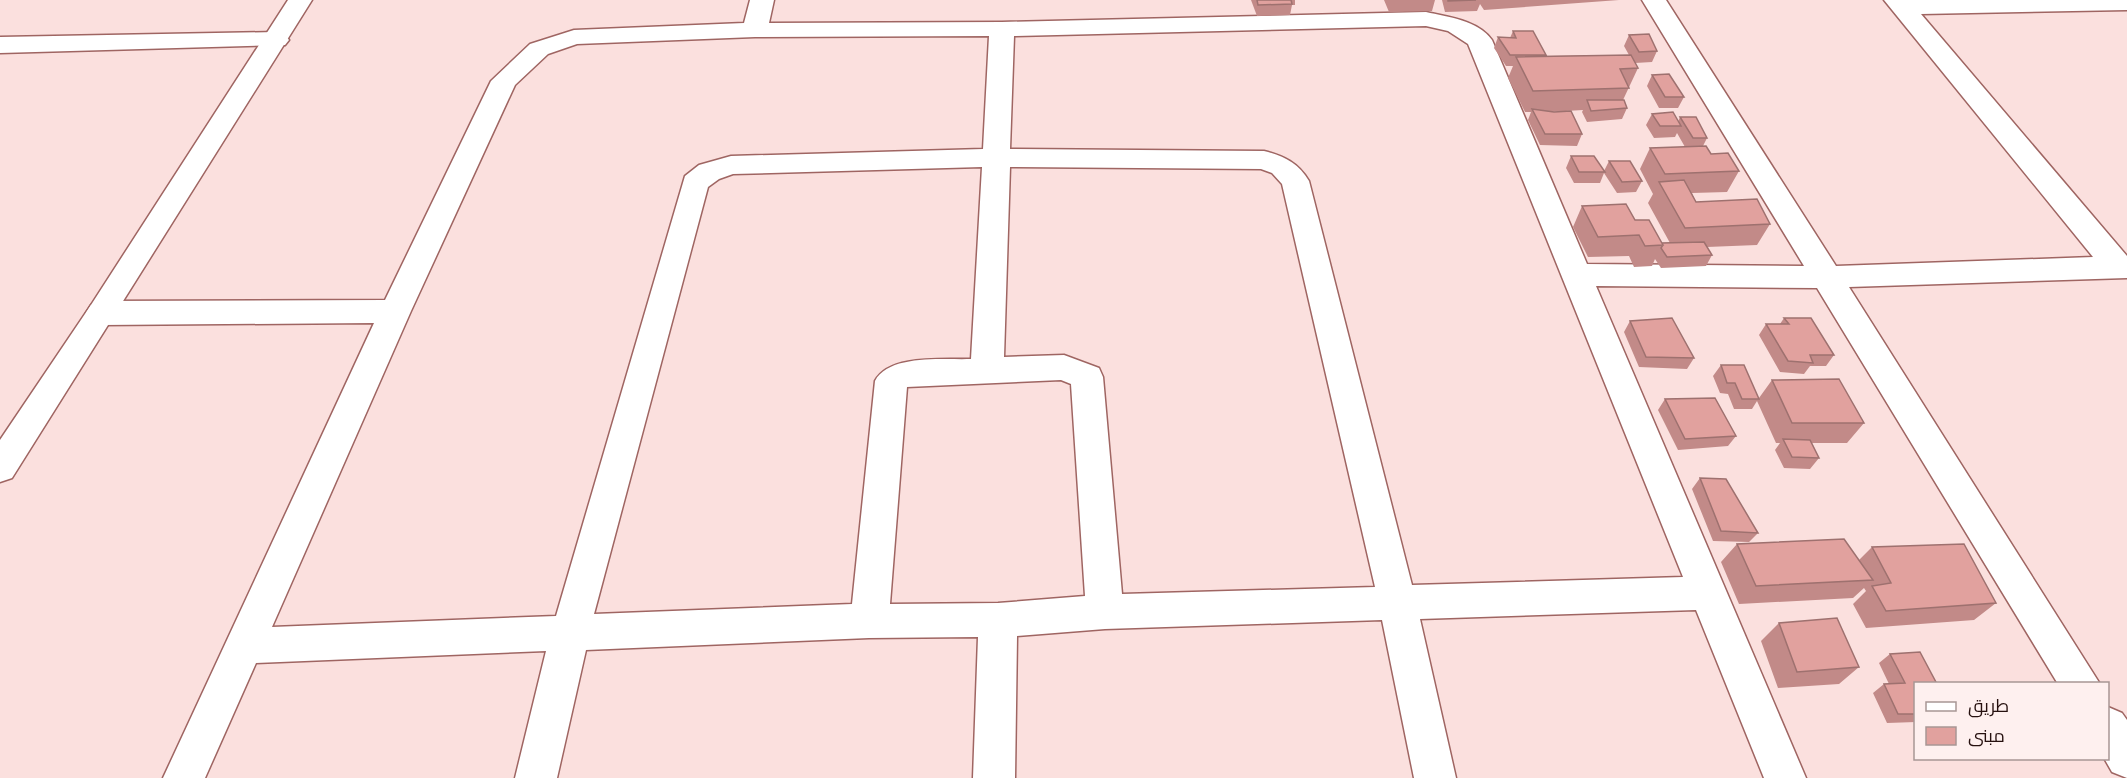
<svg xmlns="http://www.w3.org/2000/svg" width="2127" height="778" font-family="Karla,Cairo,sans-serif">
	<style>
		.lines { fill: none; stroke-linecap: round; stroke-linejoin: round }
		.street-casing { stroke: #9f6562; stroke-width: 3 }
		.secondary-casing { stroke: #9f6562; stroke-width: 3 }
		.street { fill: #fff; fill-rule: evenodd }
		.secondary { fill: #fff; fill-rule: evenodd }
		.wall { fill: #c28a88 }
		.building { fill: #e1a19e; stroke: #9e716f; stroke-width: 1.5 }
	</style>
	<rect width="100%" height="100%" fill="#fbe0de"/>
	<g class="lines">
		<defs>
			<path id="street" d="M750,0H774L769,23L1002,22L1426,12C1448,17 1478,20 1492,40L1587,264L1804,266L1642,0H1666L1836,266L2093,257L1884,0H2127V10L1921,14L2127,256V278L1849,287L2100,684H2058L1817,288L1596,286L1806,778H1764L1696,610L1420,619L1456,778H1414L1382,620L1105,629L1017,636L1015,778H973L978,637L869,638L586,650L557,778H515L546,651L256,663L205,778H163L374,323L102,325L91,321L86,313L91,305L102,301L385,300L491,81L530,44L574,30L744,23ZM1426,26L1448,31L1468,44L1683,577L1412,585L1309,181C1298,163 1284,156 1264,151L1010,149L1014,36ZM989,36L983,149L731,156L699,165L685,176L556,616L272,627L411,311L515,85L548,54L577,44L755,37ZM982,167L971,359C943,360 889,354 875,381L852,604L594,614L708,187L719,179L733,174ZM1010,167L1261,169L1272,173L1282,184L1375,587L1122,594L1103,377L1099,368L1064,355L1004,357ZM1061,380L1071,384L1085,596L998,603L890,604L907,387Z
				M276,32L285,35L289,40L285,45L0,53V37Z
				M2108,707L2122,713L2127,720V778L2112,772L2104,758H2108Z"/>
			<path id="secondary" d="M288,0H312L12,478L0,482V440L91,305Z"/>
		</defs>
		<use href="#street" class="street-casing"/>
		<use href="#secondary" class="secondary-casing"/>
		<use href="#street" class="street"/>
		<use href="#secondary" class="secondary"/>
	</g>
	<path class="wall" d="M1251,0H1295V5H1292L1290,15L1257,16Z
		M1384,0H1435L1432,11L1389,12Z
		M1442,0H1619L1484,10L1480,4L1477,11L1445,12Z
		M1513,31L1546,55L1545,56L1629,55L1624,46L1629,35L1657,51L1652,62L1635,63L1638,68L1623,100L1627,108L1622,119L1587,122L1582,112L1583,110L1548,112L1582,134L1577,146L1540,145L1528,120L1531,112H1525L1508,78L1513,66H1506L1494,48L1498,37L1510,38Z
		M1652,75L1684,97L1678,108H1659L1647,86Z
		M1652,114L1678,122L1680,117L1707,138L1703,146L1711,154L1739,171L1727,192L1692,193L1696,202L1770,224L1757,245L1707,247L1712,255L1706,266L1661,268L1655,259L1652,266L1634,267L1629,256L1588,257L1573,227L1582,206L1635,220L1662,243H1670L1648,203L1653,194L1640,169L1650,148L1685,147L1677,133L1675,137L1654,138L1646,125Z
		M1571,156L1604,171L1609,161L1642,181L1636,192L1617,193L1604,173L1600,183H1574L1566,168Z
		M1784,318L1834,355L1826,366H1810L1804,374L1780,372L1759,335L1766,324H1780Z
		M1630,321L1694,358L1687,369L1639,367L1624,332Z
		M1721,365L1759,398L1772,380L1864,423L1847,443H1812L1819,458L1810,469L1784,468L1775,450L1780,443H1776L1757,401L1752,409H1734L1728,394L1720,393L1713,376Z
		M1665,399L1736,436L1728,446L1678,450L1658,410Z
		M1700,478L1758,533L1749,542L1713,541L1692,489Z
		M1737,544L1859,560L1872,547L1996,603L1974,620L1866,628L1853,604L1866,591L1864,588L1853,598L1739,604L1721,562Z
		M1779,623L1859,667L1839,684L1778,688L1761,641Z
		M1890,654L1916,684V722L1887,723L1873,693L1884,684H1889L1879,663Z"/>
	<path class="building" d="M1257,0H1291L1292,4L1258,5Z
		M1448,0H1476L1448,1Z
		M1513,31H1533L1546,55H1510L1498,37L1516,38Z
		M1649,34L1657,51L1639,52L1629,35Z
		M1631,55L1638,68L1620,69L1629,88L1533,91L1516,57Z
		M1669,74L1684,97H1665L1652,75Z
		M1587,100H1624L1627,108L1591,111Z
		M1532,109L1554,112L1571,111L1582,134H1545Z
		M1673,112L1681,126H1660L1652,114Z
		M1680,117H1696L1707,138H1693Z
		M1706,146L1711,154L1728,153L1739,171L1665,174L1650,148Z
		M1571,156H1594L1605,172H1579Z
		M1609,161H1630L1642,181L1622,182Z
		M1684,180L1696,202L1757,199L1770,224L1685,228L1659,182Z
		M1626,204L1635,220H1649L1663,245L1645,246L1639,235L1598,237L1582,206Z
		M1704,242L1712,255L1667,257L1661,248L1663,245L1662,243Z
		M1672,318L1694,358L1646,357L1630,321Z
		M1784,318H1811L1834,355H1810L1813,363L1788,361L1766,324H1789Z
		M1721,365H1744L1759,399H1742L1735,383H1727Z
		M1839,379L1864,423H1792L1772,380Z
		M1715,398L1736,436L1685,439L1665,399Z
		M1783,439L1810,440L1819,458L1792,457Z
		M1700,478L1726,479L1758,533L1721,531Z
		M1844,539L1873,580L1756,586L1737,544Z
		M1964,544L1996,603L1886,611L1872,586L1891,583L1872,547Z
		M1837,618L1859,667L1797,672L1779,623Z
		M1920,652L1937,684H1916V714H1898L1884,684L1905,683L1890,654Z"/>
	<rect x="1914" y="682" width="195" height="78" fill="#fef0ef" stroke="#a89695" stroke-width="1.5"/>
	<rect x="1926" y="702" width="30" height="9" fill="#ffffff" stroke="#a89695" stroke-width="1.5"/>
	<text x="1968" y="712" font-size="18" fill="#26100f">طريق</text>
	<rect x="1926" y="727" width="30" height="18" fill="#e1a19e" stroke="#a89695" stroke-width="1.5"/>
	<text x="1968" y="742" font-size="18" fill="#26100f">مبنى</text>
</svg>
